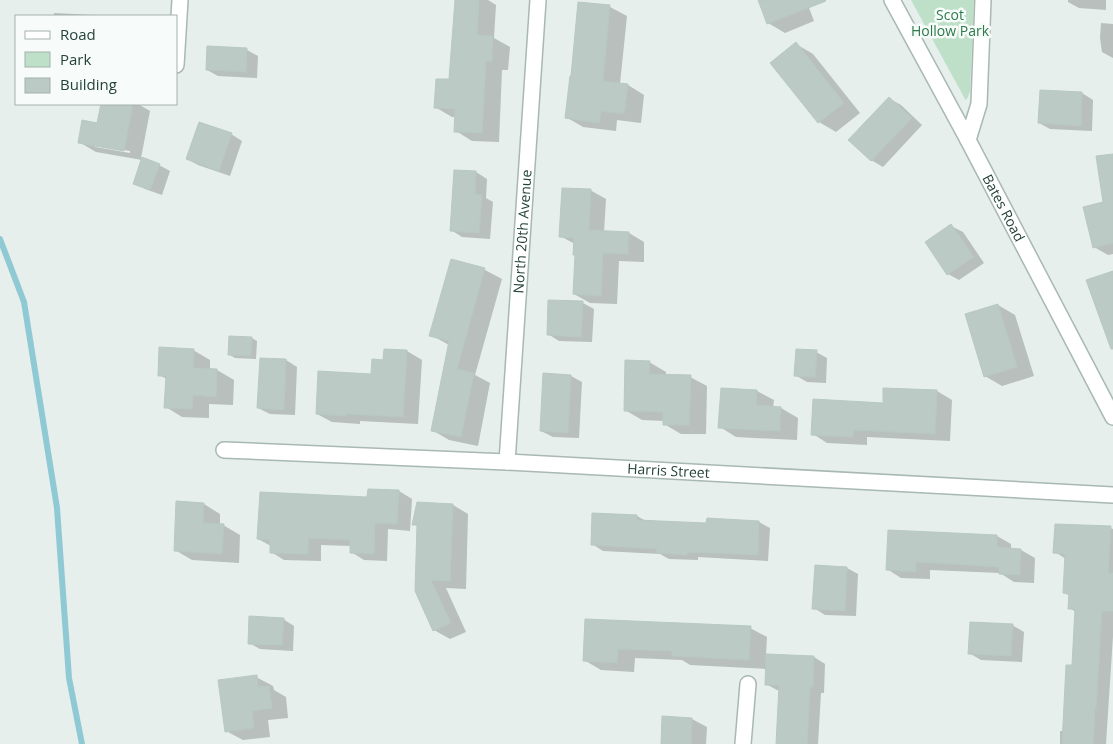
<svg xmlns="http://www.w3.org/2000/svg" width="1113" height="744" font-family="'Open Sans',sans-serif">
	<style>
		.green { fill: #bfe0c8 }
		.shadow { fill: #0003; fill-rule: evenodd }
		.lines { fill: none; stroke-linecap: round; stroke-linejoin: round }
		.stream { stroke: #8ec9d4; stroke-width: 6 }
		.building { fill: #bbcac4; stroke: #b8c9c2 }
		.minor-casing { stroke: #a8b8b2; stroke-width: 18 }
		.tertiary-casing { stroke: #a8b8b2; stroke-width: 18 }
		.minor { stroke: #fff; stroke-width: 15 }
		.tertiary { stroke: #fff; stroke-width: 15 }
		.labels { text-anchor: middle; stroke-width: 5; stroke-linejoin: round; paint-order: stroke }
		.park-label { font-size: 14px; fill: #2d7a4b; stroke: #f7fbf9 }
		.street-label { font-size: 14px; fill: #24423a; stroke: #f7fbf9 }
	</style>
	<rect width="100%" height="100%" fill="#e6efeb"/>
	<path class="green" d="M911,0H974L970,91L968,97L966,100L965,99Z"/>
	<path class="shadow" d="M457,0H488L496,5L494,38L510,47L508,70H502L499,142L472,141L456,131V117H452L435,107L451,81Z
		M759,0H806L814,21L785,33L768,23Z
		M1068,0H1106V10L1079,8L1068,2Z
		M580,4L610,7L627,16L620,84L628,85L644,95L641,123L617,120L616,131L583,127L566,117Z
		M54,13L93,15L96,16H54Z
		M1101,23L1113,24V58L1102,52L1100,38Z
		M796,44L813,54L860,113L836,132L819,122L772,63Z
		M208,48L247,50L258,56L257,78L218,76L207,70Z
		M1041,91L1082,93L1093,100L1092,131L1050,129L1039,123Z
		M890,99L901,105L922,125L883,167L871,160Z
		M102,104H138L150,111L141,158L159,165L170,171L162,195L145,189L134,183L142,160L96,152L79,142L98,125ZM95,145L130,151V153L95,147Z
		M231,134L242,141L230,176L198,165L187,159Z
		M1113,155V254L1108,255L1094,247L1105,203Z
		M455,171L476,172L487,179L486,198L493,202L490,239L462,237L451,230Z
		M590,190L606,199L604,232L629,233L644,242V262L619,261L617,304L590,303L574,294L576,255L575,244L560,236Z
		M951,226L963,232L984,263L959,280L948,274Z
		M452,260L485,270L502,279L475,375L490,383L478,446L449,440L432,430L449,345L431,335Z
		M583,303L594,309L592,342L559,341L548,334Z
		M998,305L1015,315L1034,376L1002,386L985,376Z
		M252,338L257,341L256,359L235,358L230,355Z
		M193,350L210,360V370H217L234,380L233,405L209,404V418L182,417L166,407L167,379L159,375Z
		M385,350L407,351L422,360L418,424L360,421V424L332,422L317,414L372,375L384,361Z
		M816,352L827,358L826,383L807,382L795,375Z
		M286,360L297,367L295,415L270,414L258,408Z
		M649,362L666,372V376L690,377L707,386L706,434H681L664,424V421L642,420L625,410Z
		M571,376L582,382L579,438L553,437L541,431Z
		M885,389L937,391L952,400L950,441L867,437V445L827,443L813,434L884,404Z
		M757,391L774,400L773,408H781L798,418L797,440L736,437L720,427Z
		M399,491L412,499L410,531L388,529L387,561L364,560L351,552V546L321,545V561L284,560L271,552V546L258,539Z
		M204,504L220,514V525H223L240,535L239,563L192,560L175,550Z
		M453,505L468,514L466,589L446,588L466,632L450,639L434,630L419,527L414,524Z
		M637,516L646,521L708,525V519L759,522L770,528L768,561L698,557V560L669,559L660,554L603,551L592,544Z
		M1110,528L1113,529V636L1106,744H1060V731H1064L1073,667L1076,612L1069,608L1070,596L1065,593L1066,559L1055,552Z
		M997,536L1011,544V549L1021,550L1035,558L1034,583L1014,582L1000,573L930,570V579L901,578L887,569Z
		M847,568L858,574L856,616L825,615L814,608Z
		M283,619L294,626L293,651L260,649L249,643Z
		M586,620L750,628L767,637L766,655L814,657L825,664L824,693H821L818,744H777L780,690H777L766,684L767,669L690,665L682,660L635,658L634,672L601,670L584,660Z
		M1012,625L1024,632L1022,662L981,660L969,653Z
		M256,677L273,686L274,690L286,697L288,718L268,720L270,737L243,740L226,731Z
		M692,719L707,727L706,744H662Z"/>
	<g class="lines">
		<path class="stream" d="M0,239L24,302L57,508L69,678L82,744"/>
	</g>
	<path class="building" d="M455,0H479L477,35L493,36L492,61H486L482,133L454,132L455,109L434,108L436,79H449Z
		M758,0H825L826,1L767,24Z
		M578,2L610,5L603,81L628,84L624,114L601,111L599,123L565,118L570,76H571Z
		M796,42L844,103L818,123L770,63Z
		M207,46L247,48L246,72L206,70Z
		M1040,90L1082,92L1081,126L1038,123Z
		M889,97L912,118L871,161L848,140Z
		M101,104H133L124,151L78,143L82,120L97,123Z
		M199,122L232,133L219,171L186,159Z
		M1113,154V243L1093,248L1083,207L1103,202L1096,156Z
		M142,157L160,164L150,190L133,184Z
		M454,170L476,171L475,194L482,195L479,233L450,231Z
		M562,188L591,189L589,230L629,232L628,254L603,253L601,296L573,294L575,255H573L574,238L559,237Z
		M951,224L974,257L947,275L925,242Z
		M451,259L485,268L457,369L474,373L461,437L431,431L449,341L429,336Z
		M1113,271V349H1111L1086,280Z
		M548,300L583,301L581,337L547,335Z
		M998,304L1017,367L984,377L965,314Z
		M229,336L252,337L251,356L228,355Z
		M159,347L194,349L193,368L217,369L216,397L193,395L192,409L164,408L166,376H158Z
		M384,349L407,350L403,417L346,414L345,416L316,414L318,371L371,374L372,359L383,360Z
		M796,349L817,350L815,377L794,376Z
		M260,358L286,359L284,410L257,408Z
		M625,360L650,361L649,374L691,375L689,425H663V412L624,411Z
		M543,373L571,375L568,433L540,431Z
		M721,388L757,390L756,405L781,407L780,431L718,428Z
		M883,388L937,390L935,434L853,430V437L811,435L813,399L883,403Z
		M368,489L399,490L397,524L375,523L374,554L350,553V540L309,538L308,554L270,553V540L257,539L260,492L367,497Z
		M176,501L204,503L203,523L224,524L222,554L174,551Z
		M417,502L453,504L450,581L431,580L451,623L433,631L415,591L417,525H412Z
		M592,513L637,515V520L706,523L707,518L759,521L758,555L687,552V555L656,553L657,549L591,545Z
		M1055,524L1111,526L1108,573H1113V611H1102L1096,708H1095L1093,744H1062L1066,665H1072L1075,609H1068L1069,594L1063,593L1065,554L1053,553Z
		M888,530L997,535V547L1021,549L1020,575L999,574V567L916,562V572L886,570Z
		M815,565L847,567L845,611L812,609Z
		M249,616L284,618L282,645L248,644Z
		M585,619L751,626L749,660L672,656V651L618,649L617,663L583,661Z
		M970,622L1013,624L1011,656L968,654Z
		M766,654L814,656L813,687H810L807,744H776L779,685H765Z
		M257,675L258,687L269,686L272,708L252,711L254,728L225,732L218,680Z
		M662,716L692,718L691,744H661Z"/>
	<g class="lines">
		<defs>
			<g id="minor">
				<path d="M176,65L180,0"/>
				<path d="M968,140L979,104L983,0"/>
				<path id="s1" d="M224,450L507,462L1113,495"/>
				<path id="s2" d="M507,462L538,0"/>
				<path d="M743,744L748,684"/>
			</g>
			<g id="tertiary">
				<path id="s3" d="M892,0L968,140L1113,417"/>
			</g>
		</defs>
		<use href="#minor" class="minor-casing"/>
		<use href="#tertiary" class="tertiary-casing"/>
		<use href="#minor" class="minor"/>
		<use href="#tertiary" class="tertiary"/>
	</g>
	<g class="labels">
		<g class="park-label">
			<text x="950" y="20">Scot<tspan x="950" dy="16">Hollow Park</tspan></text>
		</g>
		<g class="street-label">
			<text dy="5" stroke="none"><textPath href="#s3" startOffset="236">Bates Road</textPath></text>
			<text dy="5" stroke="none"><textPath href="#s2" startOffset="231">North 20th Avenue</textPath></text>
			<text dy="5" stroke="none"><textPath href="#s1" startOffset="445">Harris Street</textPath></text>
		</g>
	</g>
	<rect x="15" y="15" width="162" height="90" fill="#f7fbf9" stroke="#a3b1ad"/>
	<rect x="25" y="31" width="25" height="8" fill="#ffffff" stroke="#a3b1ad"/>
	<text x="60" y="40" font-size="15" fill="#24423a">Road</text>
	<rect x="25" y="52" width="25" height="15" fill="#bfe0c8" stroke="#a3b1ad"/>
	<text x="60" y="65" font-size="15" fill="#24423a">Park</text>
	<rect x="25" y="78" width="25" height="15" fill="#bbcac4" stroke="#a3b1ad"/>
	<text x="60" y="90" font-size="15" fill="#24423a">Building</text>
</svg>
